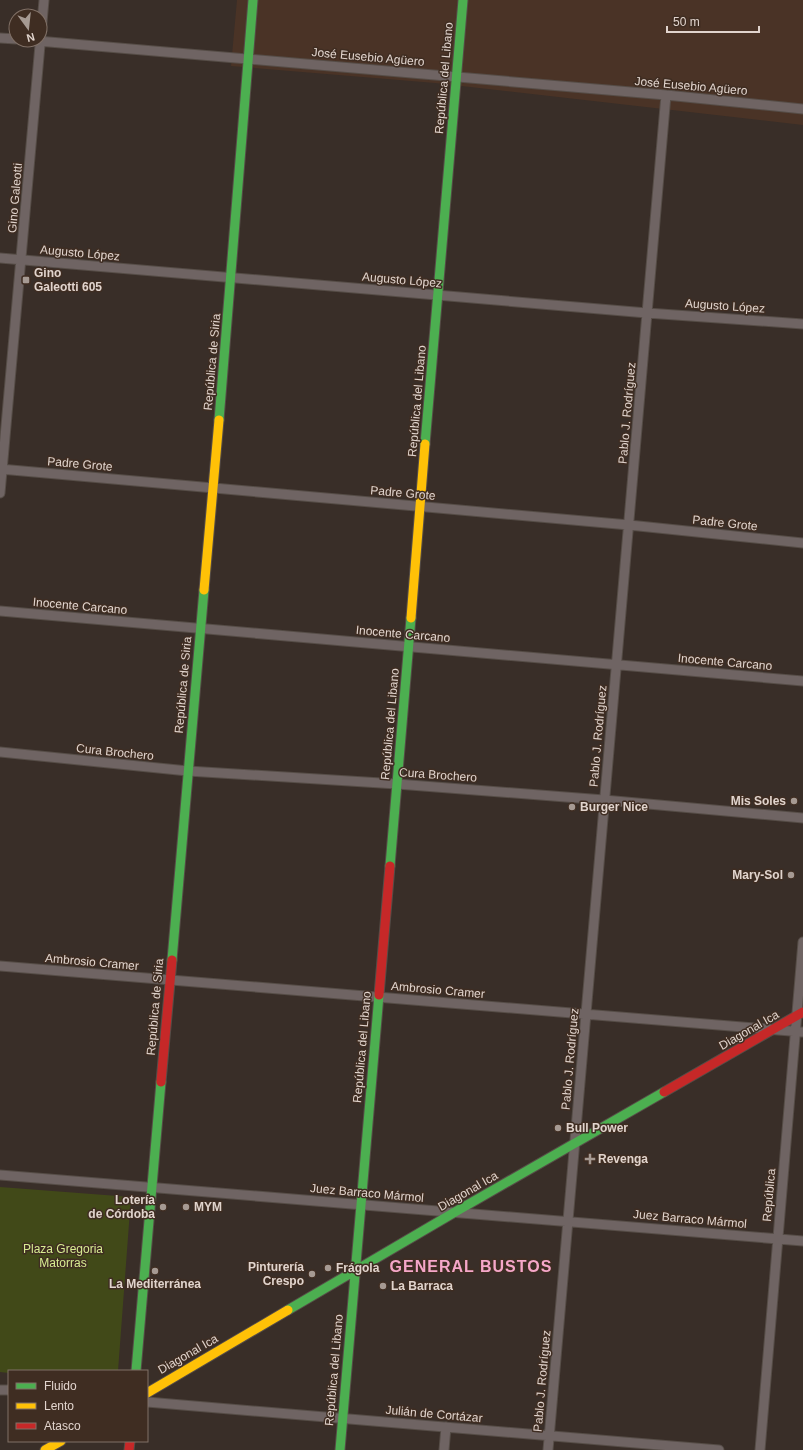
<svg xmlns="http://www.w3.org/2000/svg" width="803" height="1450" font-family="Helvetica,sans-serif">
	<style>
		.built { fill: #4a3326 }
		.green { fill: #414918 }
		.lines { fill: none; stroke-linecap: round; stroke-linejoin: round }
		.street-casing { stroke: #564d47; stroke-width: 11 }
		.fast-casing { stroke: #564d47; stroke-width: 11 }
		.slow-casing { stroke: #564d47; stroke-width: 11 }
		.jam-casing { stroke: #564d47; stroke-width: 11 }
		.street { stroke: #6f6463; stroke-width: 9 }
		.fast { stroke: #4caf50; stroke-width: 9 }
		.slow { stroke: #ffc107; stroke-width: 9 }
		.jam { stroke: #c62828; stroke-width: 9 }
		.poi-dot { fill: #a69a93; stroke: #3f2d22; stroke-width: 1.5 }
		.labels { text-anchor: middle; stroke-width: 3; stroke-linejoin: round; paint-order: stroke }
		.street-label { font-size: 12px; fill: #e1d4cd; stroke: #3f2d22 }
		.poi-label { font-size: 12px; font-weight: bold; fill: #e1d4cd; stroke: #3f2d22; text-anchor: start }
		.park-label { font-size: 12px; fill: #d7ec91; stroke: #3f2d22 }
		.district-label { font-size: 16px; font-weight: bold; letter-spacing: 1px; fill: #f5a7c9; stroke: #3f2d22 }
	</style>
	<rect width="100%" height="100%" fill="#392e28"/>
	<path class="built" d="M237,0H803V125L435,83L231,66Z"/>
	<path class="green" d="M0,1187L131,1197L118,1371H9V1373L0,1372Z"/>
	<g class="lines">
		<defs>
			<path id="street" d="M0,38L16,39
				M26,40L666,95L803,109
				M0,258L647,313L803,324
				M0,469L629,525L803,543
				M0,493L44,0
				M0,611L803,681
				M0,752L188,771L397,784L604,800L803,818
				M0,966L803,1032
				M0,1175L803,1241
				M0,1390H9
				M147,1402L719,1450
				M444,1450L446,1427
				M548,1450L666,95
				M760,1450L803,942"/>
			<path id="fast" d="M219,420L253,0
				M425,444L463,0
				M390,866L411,618
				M172,960L204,590
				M288,1310L455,1212L664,1092
				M136,1371L161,1082
				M340,1450L379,995"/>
			<path id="slow" d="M204,590L219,420
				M411,618L425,444
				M147,1393L288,1310
				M45,1450L61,1441"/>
			<path id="jam" d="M379,995L390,866
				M161,1082L172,960
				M664,1092L803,1012
				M129,1450L130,1441"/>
		</defs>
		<use href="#street" class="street-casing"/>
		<use href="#fast" class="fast-casing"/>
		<use href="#slow" class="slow-casing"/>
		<use href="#jam" class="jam-casing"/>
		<use href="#street" class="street"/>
		<use href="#fast" class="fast"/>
		<use href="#slow" class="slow"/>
		<use href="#jam" class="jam"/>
	</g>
	<g class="poi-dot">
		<rect x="22" y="276" width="8" height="8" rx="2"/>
		<circle cx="794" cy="801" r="4"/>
		<circle cx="572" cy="807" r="4"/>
		<circle cx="791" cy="875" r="4"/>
		<circle cx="558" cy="1128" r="4"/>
		<path d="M588 1153h4v4h4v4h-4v4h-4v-4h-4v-4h4z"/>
		<circle cx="163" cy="1207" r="4"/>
		<circle cx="186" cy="1207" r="4"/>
		<circle cx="328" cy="1268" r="4"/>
		<circle cx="155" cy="1271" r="4"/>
		<circle cx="312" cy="1274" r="4"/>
		<circle cx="383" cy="1286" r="4"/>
	</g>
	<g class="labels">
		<g class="street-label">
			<text transform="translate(368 57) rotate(5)" y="4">José Eusebio Agüero</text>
			<text transform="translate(444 78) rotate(-85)" y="4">República del Libano</text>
			<text transform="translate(691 86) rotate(5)" y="4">José Eusebio Agüero</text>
			<text transform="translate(15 198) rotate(-85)" y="4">Gino Galeotti</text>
			<text transform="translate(80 253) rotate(5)" y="4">Augusto López</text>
			<text transform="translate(402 280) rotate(5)" y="4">Augusto López</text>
			<text transform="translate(725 306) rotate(4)" y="4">Augusto López</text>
			<text transform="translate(212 362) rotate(-85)" y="4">República de Siria</text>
			<text transform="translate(417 401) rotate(-85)" y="4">República del Libano</text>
			<text transform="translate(627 413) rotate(-85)" y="4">Pablo J. Rodríguez</text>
			<text transform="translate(80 464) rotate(5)" y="4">Padre Grote</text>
			<text transform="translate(403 493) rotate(5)" y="4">Padre Grote</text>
			<text transform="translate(725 523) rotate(6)" y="4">Padre Grote</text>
			<text transform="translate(80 606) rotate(5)" y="4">Inocente Carcano</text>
			<text transform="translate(403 634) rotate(5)" y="4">Inocente Carcano</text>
			<text transform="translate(725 662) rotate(5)" y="4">Inocente Carcano</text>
			<text transform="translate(183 685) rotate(-85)" y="4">República de Siria</text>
			<text transform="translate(390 724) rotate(-85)" y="4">República del Libano</text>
			<text transform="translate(598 736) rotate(-85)" y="4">Pablo J. Rodríguez</text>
			<text transform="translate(115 752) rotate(6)" y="4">Cura Brochero</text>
			<text transform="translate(438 775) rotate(4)" y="4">Cura Brochero</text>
			<text transform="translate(92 962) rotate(5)" y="4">Ambrosio Cramer</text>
			<text transform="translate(438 990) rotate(5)" y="4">Ambrosio Cramer</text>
			<text transform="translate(155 1007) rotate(-85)" y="4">República de Siria</text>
			<text transform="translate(749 1030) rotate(-30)" y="4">Diagonal Ica</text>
			<text transform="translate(362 1047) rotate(-85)" y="4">República del Libano</text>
			<text transform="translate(570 1059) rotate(-85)" y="4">Pablo J. Rodríguez</text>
			<text transform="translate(468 1191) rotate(-30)" y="4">Diagonal Ica</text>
			<text transform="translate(367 1193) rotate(5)" y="4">Juez Barraco Mármol</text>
			<text transform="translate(769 1195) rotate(-85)" y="4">República</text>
			<text transform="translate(690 1219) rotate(5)" y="4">Juez Barraco Mármol</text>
			<text transform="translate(188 1354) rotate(-30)" y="4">Diagonal Ica</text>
			<text transform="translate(334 1370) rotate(-85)" y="4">República del Libano</text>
			<text transform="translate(542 1381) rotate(-85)" y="4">Pablo J. Rodríguez</text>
			<text transform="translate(434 1414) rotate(5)" y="4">Julián de Cortázar</text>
		</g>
		<g class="poi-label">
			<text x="34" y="277">Gino<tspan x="34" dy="14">Galeotti 605</tspan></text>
			<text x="786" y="805" text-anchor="end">Mis Soles</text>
			<text x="580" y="811">Burger Nice</text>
			<text x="783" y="879" text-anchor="end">Mary-Sol</text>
			<text x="566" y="1132">Bull Power</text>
			<text x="598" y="1163">Revenga</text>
			<text x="155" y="1204" text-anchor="end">Lotería<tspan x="155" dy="14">de Córdoba</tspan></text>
			<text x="194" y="1211">MYM</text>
			<text x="304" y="1271" text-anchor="end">Pinturería<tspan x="304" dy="14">Crespo</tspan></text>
			<text x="336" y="1272">Frágola</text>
			<text x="155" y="1288" text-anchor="middle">La Mediterránea</text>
			<text x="391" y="1290">La Barraca</text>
		</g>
		<g class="park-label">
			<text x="63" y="1253">Plaza Gregoria<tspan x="63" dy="14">Matorras</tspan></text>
		</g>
		<g class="district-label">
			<text x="471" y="1272">GENERAL BUSTOS</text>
		</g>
	</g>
	<rect x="8" y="1370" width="140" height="72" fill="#3f2d22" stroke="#807066"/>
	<rect x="16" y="1383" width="20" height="6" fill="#4caf50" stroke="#807066"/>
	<text x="44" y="1390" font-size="12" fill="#e1d4cd">Fluido</text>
	<rect x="16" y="1403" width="20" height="6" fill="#ffc107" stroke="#807066"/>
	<text x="44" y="1410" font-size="12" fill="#e1d4cd">Lento</text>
	<rect x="16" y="1423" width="20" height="6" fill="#c62828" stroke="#807066"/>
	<text x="44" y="1430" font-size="12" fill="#e1d4cd">Atasco</text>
	<g transform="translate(28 28) rotate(165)"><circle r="19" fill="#3f2d22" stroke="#807066"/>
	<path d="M0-3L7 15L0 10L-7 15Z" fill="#a69a93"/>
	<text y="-6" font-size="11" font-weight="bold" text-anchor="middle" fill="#e1d4cd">N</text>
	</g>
	<path d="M667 26v6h92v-6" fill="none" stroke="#e1d4cd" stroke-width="2"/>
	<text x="673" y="26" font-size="12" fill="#e1d4cd" stroke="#3f2d22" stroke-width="3" paint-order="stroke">50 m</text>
</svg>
